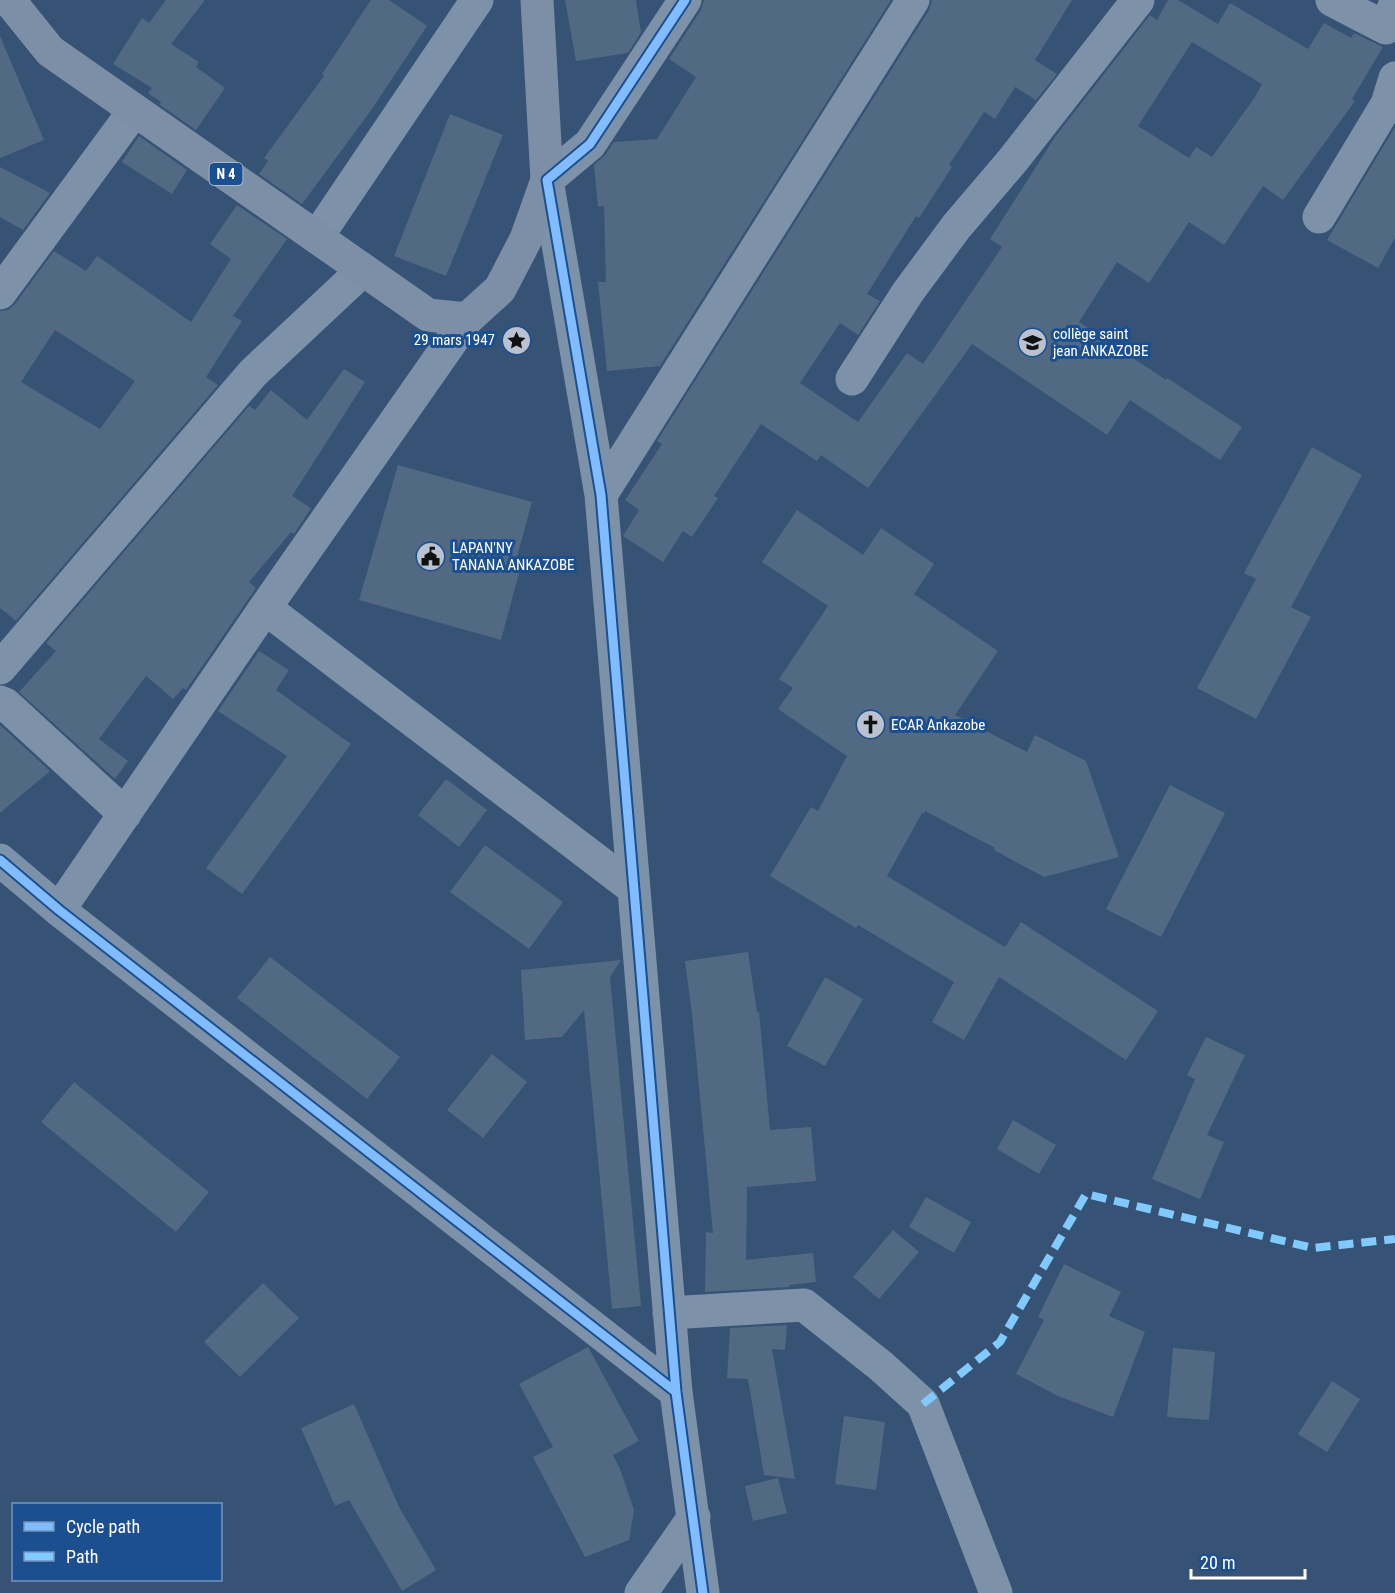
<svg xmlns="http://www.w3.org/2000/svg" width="1395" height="1593" font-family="'Roboto Condensed',sans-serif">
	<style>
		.building { fill: #526984; fill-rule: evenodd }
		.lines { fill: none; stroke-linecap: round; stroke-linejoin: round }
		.minor { stroke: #7d92a8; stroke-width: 33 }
		.major { stroke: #7d8ea7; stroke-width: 33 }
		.quiet { stroke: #80caff; stroke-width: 8; stroke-dasharray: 15 8; stroke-linecap: butt }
		.cycleway-casing { stroke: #1b4f8f; stroke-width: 13 }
		.cycleway { stroke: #80bcff; stroke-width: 9 }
		.labels { text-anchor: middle; stroke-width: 6; stroke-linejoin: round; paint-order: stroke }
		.shield { fill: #1b4f8f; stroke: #bbcadd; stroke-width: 1.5 }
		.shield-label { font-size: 14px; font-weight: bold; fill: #fff }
		.poi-label { font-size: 15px; fill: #fff; stroke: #1b4f8f; text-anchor: start }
	</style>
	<rect width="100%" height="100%" fill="#365274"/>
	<path class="building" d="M166,0H205L171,44L199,62L196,67L225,88L196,130L160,105L161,102L148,93L152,88L113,64L142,18L149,23Z
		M371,0H389L427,26L372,109L302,204L259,174L268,161L264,158L324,76L322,74Z
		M565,0H636L641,32L628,53L576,61Z
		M704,0H891L660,366L607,371L598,282H606L604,206L598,207L594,165L605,155L614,142L657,139L696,77L669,59L701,10Z
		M932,0H1072L1035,60L1057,74L1036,100L1015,87L995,119L984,112L949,165L952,167L919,218L916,216L867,294L880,301L858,335L840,323L800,383L858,422L907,353L923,364L1002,247L990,239L1055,137L1150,15L1157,20L1168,0H1178L1218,24L1230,3L1308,49L1324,23L1351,38L1354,33L1383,47L1352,99L1355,101L1283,200L1263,186L1224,245L1189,222L1149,283L1117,262L1079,322L1166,380L1167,378L1242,427L1220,460L1130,400L1107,435L972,344L868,488L821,455L817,461L761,424L714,496L718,498L692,537L683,531L663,562L623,536L639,510L625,500L662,444L657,441L929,10ZM1192,42L1262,84L1255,97L1212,157L1196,147L1189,158L1138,126Z
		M0,36L44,140L0,158Z
		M450,114L503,135L446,276L394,256Z
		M1395,127V238L1378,268L1327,240Z
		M139,136L187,170L172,194L122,162Z
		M0,167L50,193L23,230L0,217Z
		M237,205L287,239L233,316L242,321L206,377L218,385L16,621L0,608V311L8,310L15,304L54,251L86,271L97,256L191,322L231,259L210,244ZM55,330L135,381L100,429L21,382Z
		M344,369L365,382L292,496L311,508L294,534L291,532L249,582L256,588L186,690L183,688L173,699L146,676L99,739L128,761L115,779L19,692L56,651L46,643L249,406L255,410L271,390L307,420Z
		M1312,447L1362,475L1291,607L1311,617L1256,719L1197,688L1256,579L1244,573Z
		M398,465L532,502L515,564L521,566L501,640L359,600Z
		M797,510L863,555L881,528L934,564L914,594L998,651L955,715L1027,752L1035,735L1086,761L1119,857L1044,877L994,850L995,848L925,811L924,814L922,813L887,876L1005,947L1021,922L1158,1011L1126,1060L999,977L964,1040L932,1022L954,982L858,925L856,928L770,876L811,807L818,811L847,756L778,709L793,688L779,679L828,606L762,562Z
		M259,651L289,670L276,690L351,744L242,894L206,868L287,756L218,711Z
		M0,725L50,771L0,813Z
		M446,779L487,810L459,847L418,815Z
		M1170,785L1225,813L1161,937L1106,909Z
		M485,845L563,902L529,949L450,892Z
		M748,952L757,1012H759L770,1130L811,1127L816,1181L747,1187L746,1260L813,1253L816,1282L789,1285V1287L705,1292L706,1232L713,1233L692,1014L685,961Z
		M270,957L400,1057L367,1099L237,998Z
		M621,960L610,977L641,1306L612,1309L584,1010L562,1037L525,1040L521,970Z
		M825,977L863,999L825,1066L787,1046Z
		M1206,1037L1245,1055L1207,1135L1224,1142L1200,1199L1152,1179L1195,1079L1187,1075Z
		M492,1054L527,1082L483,1138L447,1110Z
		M74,1082L209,1192L176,1232L41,1122Z
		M1013,1120L1056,1145L1039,1174L997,1149Z
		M926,1197L971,1222L954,1253L909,1227Z
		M893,1230L919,1252L879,1299L853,1277Z
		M1064,1264L1121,1292L1109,1316L1145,1332L1113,1417L1058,1396L1016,1374L1044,1320L1038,1317Z
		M263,1283L299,1318L240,1377L204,1342Z
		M787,1325L785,1350L772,1349L795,1479L764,1475L748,1379L727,1378L730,1328Z
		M588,1347L639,1441L613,1455L620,1469L634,1510L629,1540L585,1557L533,1457L553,1447L519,1384Z
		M1173,1348L1215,1352L1209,1420L1167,1417Z
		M1332,1381L1360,1399L1327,1452L1298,1434Z
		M354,1404L399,1507L436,1570L402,1591L349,1500L335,1506L301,1428Z
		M844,1416L885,1422L876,1490L835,1484Z
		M778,1478L787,1513L753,1521L745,1486Z"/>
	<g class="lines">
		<path class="minor" d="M685,0L590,144L547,180L601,495L676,1392L703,1593
			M1332,0L1386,28L1395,4
			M1319,217L1387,104L1395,78
			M317,237L477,0
			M0,293L134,111
			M852,379L908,292L956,227L1013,160L1138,0
			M601,495L913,0
			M265,608L633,888
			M0,668L253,373L363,270
			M0,702L5,704L125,814
			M0,860L59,910L676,1392
			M59,910L265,608L467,319
			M669,1313L804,1305L881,1366L923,1404L996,1593
			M641,1593L694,1517"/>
		<path class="major" d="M9,0L50,51L428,315L467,319L500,289L526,239L547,180L537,0"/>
		<path class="quiet" d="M923,1404L1000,1342L1086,1194L1313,1248L1395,1239"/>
		<defs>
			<path id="cycleway" d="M685,0L590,144L547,180L601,495L676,1392L703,1593
				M0,860L59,910L676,1392"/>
		</defs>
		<use href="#cycleway" class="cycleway-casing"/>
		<use href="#cycleway" class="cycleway"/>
	</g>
	<defs>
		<symbol id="sight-disc" viewBox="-11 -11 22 22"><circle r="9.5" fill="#b9c2ce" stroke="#1b4f8f"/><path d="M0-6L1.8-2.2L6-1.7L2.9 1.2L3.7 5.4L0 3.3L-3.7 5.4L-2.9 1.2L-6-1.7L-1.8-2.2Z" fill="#111"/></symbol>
		<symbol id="school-disc" viewBox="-11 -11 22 22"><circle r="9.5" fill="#b9c2ce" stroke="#1b4f8f"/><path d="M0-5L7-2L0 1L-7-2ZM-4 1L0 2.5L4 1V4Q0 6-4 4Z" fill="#111"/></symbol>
		<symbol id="civic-disc" viewBox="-11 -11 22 22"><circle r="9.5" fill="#b9c2ce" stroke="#1b4f8f"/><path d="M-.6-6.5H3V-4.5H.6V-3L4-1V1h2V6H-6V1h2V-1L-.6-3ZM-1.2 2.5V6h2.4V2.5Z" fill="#111"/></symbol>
		<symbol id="church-disc" viewBox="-11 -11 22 22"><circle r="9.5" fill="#b9c2ce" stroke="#1b4f8f"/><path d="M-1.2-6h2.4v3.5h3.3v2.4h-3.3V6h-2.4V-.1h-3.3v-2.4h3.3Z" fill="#111"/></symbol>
	</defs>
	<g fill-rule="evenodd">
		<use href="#sight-disc" x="500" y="324" width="33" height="33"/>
		<use href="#school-disc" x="1016" y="326" width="33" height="33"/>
		<use href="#civic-disc" x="414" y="540" width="33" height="33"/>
		<use href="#church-disc" x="854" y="708" width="33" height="33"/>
	</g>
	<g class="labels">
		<rect class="shield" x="209.5" y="163" width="33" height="22" rx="4.5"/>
		<g class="shield-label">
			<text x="226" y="179">N 4</text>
		</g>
		<g class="poi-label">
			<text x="1053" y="339">collège saint<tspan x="1053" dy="17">jean ANKAZOBE</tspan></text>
			<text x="495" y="345" text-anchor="end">29 mars 1947</text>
			<text x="452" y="553">LAPAN'NY<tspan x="452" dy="17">TANANA ANKAZOBE</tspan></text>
			<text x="891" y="730">ECAR Ankazobe</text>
		</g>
	</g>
	<rect x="12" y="1503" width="210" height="78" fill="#1b4f8f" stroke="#7695bc" stroke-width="1.5"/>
	<rect x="24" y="1522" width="30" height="9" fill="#80bcff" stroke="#7695bc" stroke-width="1.5"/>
	<text x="66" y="1533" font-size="18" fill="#ffffff">Cycle path</text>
	<rect x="24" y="1552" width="30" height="9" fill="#80caff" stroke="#7695bc" stroke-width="1.5"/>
	<text x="66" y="1563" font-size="18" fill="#ffffff">Path</text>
	<path d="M1191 1569v9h114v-9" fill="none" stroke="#ffffff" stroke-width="3"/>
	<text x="1200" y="1569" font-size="18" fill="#ffffff" stroke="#1b4f8f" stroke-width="4.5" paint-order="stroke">20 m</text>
</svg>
